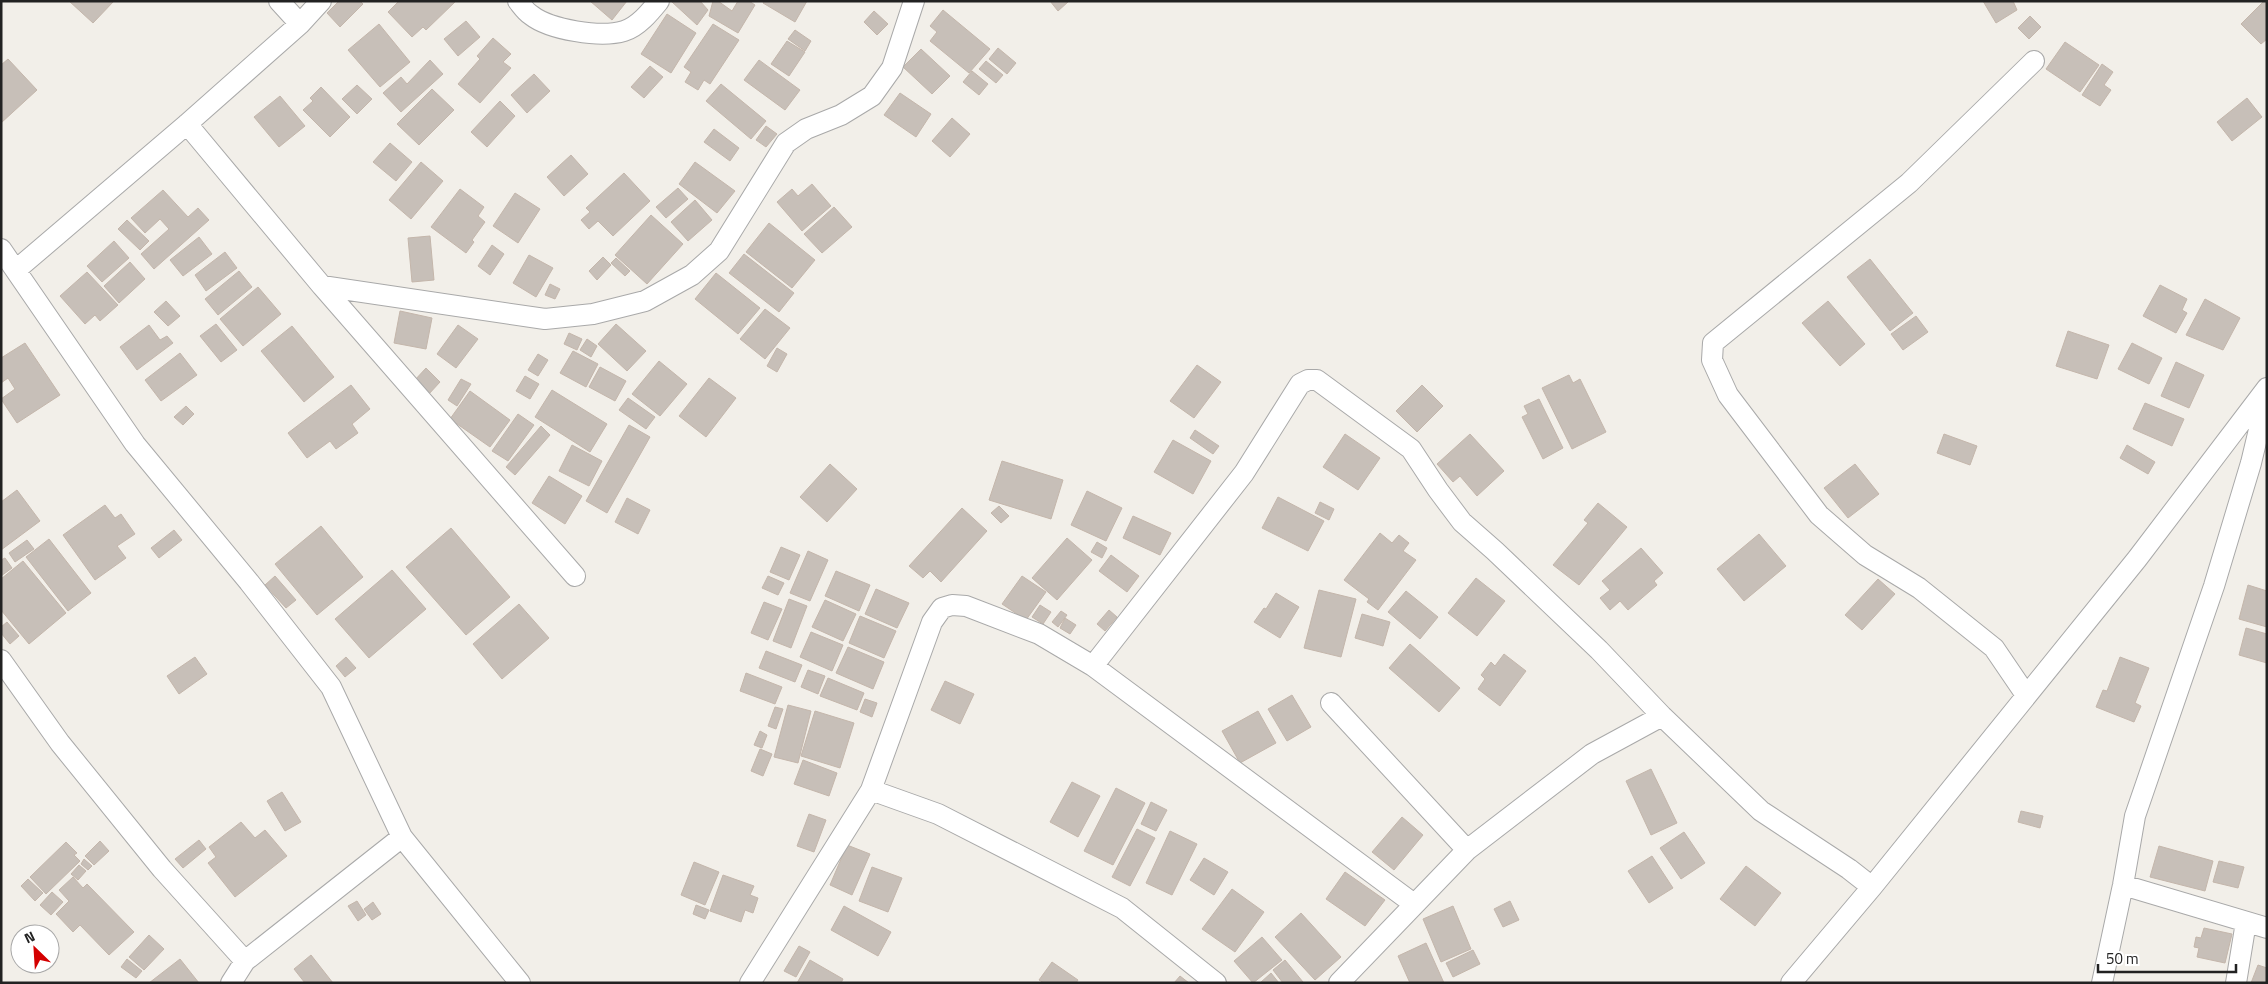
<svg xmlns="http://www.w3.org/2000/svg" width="2268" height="984" font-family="'Titillium Web',sans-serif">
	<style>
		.building { fill: #c7bfb8; stroke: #c4b6ab }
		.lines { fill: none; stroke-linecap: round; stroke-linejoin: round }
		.minor-casing { stroke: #a9a9a9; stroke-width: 22 }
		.minor { stroke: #fff; stroke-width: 20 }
	</style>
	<rect width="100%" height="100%" fill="#f2efe9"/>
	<path class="building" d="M69,1H114L93,23Z
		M339,1H360L363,4L340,27L327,13Z
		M399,1H456L426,30L423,27L412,37L388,12Z
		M590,1H627L612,20Z
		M673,1H700L708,10L697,25L672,2Z
		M713,1H718L732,11L738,1H749L755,5L738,33L709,16Z
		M764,1H807L795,22L763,3Z
		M1050,1H1067L1068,2L1058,11Z
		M1983,1H2013L2017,10L1996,23Z
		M2264,1L2267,3V39L2261,44L2241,24Z
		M943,10L990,49L969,73L930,41L937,32L930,26Z
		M874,11L888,24L877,35L864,22Z
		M667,14L696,33L671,73L641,54Z
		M2030,16L2041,27L2029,39L2018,28Z
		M466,21L480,37L458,56L444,39Z
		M379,24L410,62L380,87L348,50Z
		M713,24L739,40L710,84L704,80L698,90L685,82L691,72L684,67Z
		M795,30L811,41L805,51L788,39Z
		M493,38L511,54L503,62L511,68L480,103L458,84L480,59L477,56Z
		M787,41L805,52L789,76L771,64Z
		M2065,42L2099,65L2080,92L2046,69Z
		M998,48L1016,63L1007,74L989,59Z
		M921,49L950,76L932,94L903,67Z
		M8,59L37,90L1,123V65Z
		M430,60L443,74L401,112L383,93L401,77L407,84Z
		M759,60L800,90L785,110L744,80Z
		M986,61L1003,75L996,83L979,69Z
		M2102,64L2113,72L2104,85L2111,90L2100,106L2082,95Z
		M650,66L663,77L644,98L631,87Z
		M972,71L988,84L979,95L963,82Z
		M534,74L550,91L527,113L511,95Z
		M721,84L766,121L751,139L706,101Z
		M357,85L372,99L357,114L342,99Z
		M321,87L350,117L330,137L303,110L313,101L310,98Z
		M432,89L454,110L419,145L397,124Z
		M900,93L931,114L916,137L884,115Z
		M280,96L305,126L279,147L254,117Z
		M2247,98L2262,117L2232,141L2217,122Z
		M500,101L515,116L487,147L471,132Z
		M952,118L970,134L950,157L932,141Z
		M766,126L777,134L766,147L756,140Z
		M714,129L739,148L730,161L704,142Z
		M390,143L412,162L396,181L373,162Z
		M571,155L588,174L564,196L547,177Z
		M421,162L443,181L411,219L389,200Z
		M695,162L735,191L717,213L679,184Z
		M624,173L650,201L613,236L598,221L589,229L581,220L590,212L586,208Z
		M812,184L831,206L802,231L777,202L792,189L798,196Z
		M678,188L688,199L666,218L656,207Z
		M460,189L484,207L478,216L485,222L472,240L474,242L466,253L431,227Z
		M163,190L188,217L198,208L209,220L154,269L141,254L169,229L160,219L145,233L131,218Z
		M515,193L540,209L518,243L493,226Z
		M695,200L712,220L688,241L671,222Z
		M834,207L852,227L822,253L804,234Z
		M651,215L683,244L647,284L615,255Z
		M127,220L149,241L140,250L118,229Z
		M769,223L815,260L792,288L746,252Z
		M430,236L434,280L412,282L408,238Z
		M199,237L212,254L183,276L170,260Z
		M114,241L129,258L102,282L87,266Z
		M492,245L504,254L490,275L478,266Z
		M225,252L237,268L206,291L195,275Z
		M744,254L794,293L779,312L729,273Z
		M529,255L553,268L536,297L513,283Z
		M603,257L611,265L597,280L589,271Z
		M616,258L630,271L625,276L611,263Z
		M1870,259L1913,313L1890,331L1847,277Z
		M130,262L145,279L119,303L104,286Z
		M239,271L252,287L218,315L205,299Z
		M87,272L118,305L100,321L95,315L85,324L60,296Z
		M716,273L760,308L738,334L695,299Z
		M550,284L560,289L555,299L545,295Z
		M2160,285L2187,299L2182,310L2187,313L2176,333L2143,316Z
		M258,287L281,314L243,346L220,319Z
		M2205,299L2240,318L2223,350L2186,335Z
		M166,301L180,316L168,326L154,312Z
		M1828,301L1865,344L1840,366L1802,323Z
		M765,309L790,328L765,359L740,339Z
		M400,311L432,318L426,349L394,343Z
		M1916,316L1928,332L1903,350L1891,334Z
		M216,324L237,350L221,362L200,336Z
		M616,324L646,351L627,371L598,344Z
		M149,325L160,340L167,336L173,343L137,370L120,347Z
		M458,325L478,339L456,368L437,354Z
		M292,326L334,377L304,402L261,351Z
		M2068,331L2109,345L2097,379L2056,366Z
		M569,333L582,339L577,350L564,344Z
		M587,339L597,346L591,357L580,350Z
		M25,343L60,395L17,423L1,399L15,389L8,378L1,383V358Z
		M2132,343L2162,358L2149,384L2118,369Z
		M777,348L787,354L777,372L767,366Z
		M573,351L598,364L586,387L560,373Z
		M180,353L197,375L161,401L145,380Z
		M538,354L548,360L538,376L528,370Z
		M659,361L687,384L660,416L632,394Z
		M2176,362L2204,375L2189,408L2161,396Z
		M1197,365L1221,382L1194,418L1170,401Z
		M600,367L626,381L615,401L589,387Z
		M426,368L440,382L428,395L414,381Z
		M1569,375L1573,383L1580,379L1606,432L1572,449L1542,388Z
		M525,376L539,384L530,399L516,391Z
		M709,378L736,398L706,437L679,416Z
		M461,379L471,384L457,406L448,400Z
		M351,385L370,409L352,424L358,433L336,449L330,441L307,458L288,433Z
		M1422,385L1443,406L1417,432L1396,411Z
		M552,390L607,424L590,452L535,417Z
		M470,391L510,420L490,447L450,419Z
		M628,398L655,417L646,429L619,410Z
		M1539,399L1563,448L1543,459L1522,417L1528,414L1524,406Z
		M2145,403L2184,419L2172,446L2133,429Z
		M186,406L194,414L183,425L174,417Z
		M518,414L534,425L508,461L492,451Z
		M629,425L650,437L607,513L586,501Z
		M541,426L550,435L515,475L506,467Z
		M1195,430L1219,446L1213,454L1190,438Z
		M1345,434L1380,458L1358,490L1323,467Z
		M1470,434L1504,471L1477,496L1460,476L1453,482L1437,464Z
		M1944,434L1977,446L1970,465L1937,453Z
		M1173,440L1211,461L1193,494L1154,472Z
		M572,445L602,461L589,486L559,471Z
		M2127,445L2155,462L2148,474L2120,458Z
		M1002,461L1063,480L1051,519L989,500Z
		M830,464L857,489L827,522L800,497Z
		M1855,464L1879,494L1848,518L1824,488Z
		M549,476L582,496L565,524L532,503Z
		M17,490L40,521L1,550V502Z
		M1087,491L1122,508L1106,541L1071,525Z
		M1278,497L1324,521L1308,551L1262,528Z
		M627,498L650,510L638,534L615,522Z
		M1320,502L1334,509L1329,520L1315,513Z
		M1598,503L1627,527L1579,585L1553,565L1588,523L1584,520Z
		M105,505L115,518L121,514L135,534L117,546L126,558L95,580L63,535Z
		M999,506L1009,516L1001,523L991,513Z
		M962,508L987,531L941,582L930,571L923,578L909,566Z
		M1133,516L1171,533L1160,555L1123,538Z
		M321,526L363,577L317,615L275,564Z
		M451,528L510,597L466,635L406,567Z
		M174,530L182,540L159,558L151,548Z
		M1380,533L1392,543L1399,535L1409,543L1403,551L1416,560L1378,610L1367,602L1369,599L1344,580Z
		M1759,534L1786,566L1744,601L1717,569Z
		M1067,538L1092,560L1057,600L1032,578Z
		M49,539L91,593L68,611L26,557Z
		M27,540L34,549L15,562L9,553Z
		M1097,542L1107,548L1102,558L1091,552Z
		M781,547L800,555L789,580L770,572Z
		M1641,548L1663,573L1654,581L1657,585L1628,610L1620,601L1610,610L1600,598L1610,590L1602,581Z
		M808,551L828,560L810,601L790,593Z
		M1111,555L1139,576L1127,592L1099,571Z
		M5,558L12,568L1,576V560Z
		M23,561L66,613L29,644L1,610V579Z
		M392,570L426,609L369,658L335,619Z
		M836,571L870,585L859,611L825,596Z
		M275,576L296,600L286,608L265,585Z
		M768,576L784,583L778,595L762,588Z
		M1022,576L1046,592L1026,620L1002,604Z
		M1476,578L1505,601L1477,636L1448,613Z
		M1878,579L1895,594L1862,630L1845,615Z
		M2248,585L2267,591V627L2239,619Z
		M876,589L909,603L897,628L865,614Z
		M1319,590L1356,599L1341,657L1304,648Z
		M1406,591L1438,617L1420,639L1388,612Z
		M1276,593L1299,607L1280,638L1254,622L1264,608L1266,609Z
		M789,599L807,606L791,648L773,641Z
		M825,600L856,614L843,641L812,627Z
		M764,602L782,609L768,640L751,633Z
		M519,604L549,638L502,679L473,644Z
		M1040,605L1051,612L1043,624L1032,617Z
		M1109,610L1117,617L1105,631L1097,624Z
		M1061,611L1067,615L1058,627L1052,622Z
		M1362,614L1390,622L1383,646L1355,638Z
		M860,616L896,631L884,658L849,643Z
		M1065,618L1076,625L1070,634L1060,628Z
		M7,622L19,636L10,644L1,633V627Z
		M2246,628L2267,634V663L2239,655Z
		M811,632L843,645L832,671L800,657Z
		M1410,644L1460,688L1439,712L1389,668Z
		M848,647L884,662L873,689L836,673Z
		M766,651L802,665L795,682L759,668Z
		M1504,654L1526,671L1500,706L1478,689L1485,679L1481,675L1491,662L1495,666Z
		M195,657L207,674L179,694L167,676Z
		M346,657L356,668L345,677L336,666Z
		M2120,657L2149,668L2135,703L2141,706L2134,722L2096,707L2103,690L2107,691Z
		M808,670L825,676L818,694L801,687Z
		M746,673L782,687L775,704L740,691Z
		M828,678L864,693L857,710L820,696Z
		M945,681L974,694L960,724L931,710Z
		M1292,695L1311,727L1287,741L1268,709Z
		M865,699L877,703L872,717L860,712Z
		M788,705L811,711L798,763L774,757Z
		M775,707L783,709L776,729L768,726Z
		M815,711L854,723L840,768L801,756Z
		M1258,711L1276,743L1240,763L1222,731Z
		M760,731L767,735L762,748L754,745Z
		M760,749L772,754L763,776L751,771Z
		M803,760L837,773L829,796L794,784Z
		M1651,769L1677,823L1651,835L1626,781Z
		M1072,782L1100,796L1078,837L1050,822Z
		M1116,788L1145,803L1113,865L1084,851Z
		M282,792L301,822L285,831L267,801Z
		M1151,802L1167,810L1156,831L1141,824Z
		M2021,811L2043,816L2040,828L2018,822Z
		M809,814L826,820L814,852L797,846Z
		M1402,817L1423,835L1394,870L1372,852Z
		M241,822L255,838L265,830L287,856L235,897L208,863L216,857L209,847Z
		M1137,829L1155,838L1130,886L1112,877Z
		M1170,831L1197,844L1172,895L1146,883Z
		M1684,832L1705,863L1681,879L1660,848Z
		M199,840L206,849L183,868L175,859Z
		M100,841L109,851L94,865L85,856Z
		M66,842L77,853L74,855L80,861L46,894L30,877Z
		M847,845L870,854L852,895L830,885Z
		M2159,846L2213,861L2205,891L2150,877Z
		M1652,856L1673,888L1649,903L1628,871Z
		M1204,858L1228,872L1214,895L1190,880Z
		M84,859L92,866L88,870L81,864Z
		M2219,861L2244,867L2238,888L2213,882Z
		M694,862L719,872L705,905L681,895Z
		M79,865L86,871L78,880L71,874Z
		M1746,866L1781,893L1755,926L1720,899Z
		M872,867L902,878L888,912L859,901Z
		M1345,872L1385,900L1365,926L1326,899Z
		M723,875L754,886L750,895L758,898L753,913L745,910L741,922L710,911Z
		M73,877L83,888L87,884L134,932L109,955L80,925L73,932L56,914L69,901L59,890Z
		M28,879L43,893L35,901L21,886Z
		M1232,889L1264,912L1235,952L1202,929Z
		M52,892L63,902L51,915L40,905Z
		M357,901L366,915L358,921L348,906Z
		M1510,901L1519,920L1503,927L1494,909Z
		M373,902L381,914L372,920L364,909Z
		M696,905L709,910L705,919L693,914Z
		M844,906L891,932L878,956L831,930Z
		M1453,906L1471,949L1441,962L1423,919Z
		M1301,913L1341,957L1315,980L1275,937Z
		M2204,928L2232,934L2225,963L2197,957L2199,948L2194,947L2196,937L2201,938Z
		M149,935L164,949L144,970L129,957Z
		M1262,937L1282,960L1253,983L1234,961Z
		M1426,943L1444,983H1410L1398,956Z
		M799,946L810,952L796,977L784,971Z
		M1473,950L1480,964L1453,977L1446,963Z
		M311,955L333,983H305L294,969Z
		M127,959L142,971L136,978L121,967Z
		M180,959L199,983H149Z
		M810,960L843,979L841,983H797Z
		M1285,960L1303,982L1302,983H1283L1273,970Z
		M1052,962L1078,980L1076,983H1044L1039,980Z
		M2258,965L2267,968V983H2251Z
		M1271,973L1279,983H1260Z
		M1180,976L1189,983H1174Z"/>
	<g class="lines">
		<defs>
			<path id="minor" d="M279,1L300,24
				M518,1C522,6 526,12 531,15C550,30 601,38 624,31C638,27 650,12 659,1
				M187,124L322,286L575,576
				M1,249L135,444L249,582L331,687L402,837L520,983
				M16,270L187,124L300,24L321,1
				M322,286L545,319L593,314L645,301L692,275L719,251L786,143L806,129L841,115L872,96L892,68L914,1
				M1,660L60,743L162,869L245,961L402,837
				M1093,666L1414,904
				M2026,695L1994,648L1919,588L1865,555L1819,515L1728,395L1712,360L1713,343L1909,183L2034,61
				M1331,703L1467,850
				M871,790L938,814L1122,908L1216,983
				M2123,885L2267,928
				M231,983L245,961
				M750,983L871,790L932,622L942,608L952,605L966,606L1039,634L1093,666L1244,473L1300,384L1308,380H1317L1411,449L1438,490L1462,522L1495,551L1599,650L1662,716L1761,811L1849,869L1872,887
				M1339,983L1467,850L1592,754L1662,716
				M1791,983L1872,887L2137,559L2267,388
				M2102,983L2123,885L2135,816L2214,586L2251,463L2267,396
				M2236,983L2246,922"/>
		</defs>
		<use href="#minor" class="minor-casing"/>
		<use href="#minor" class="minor"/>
	</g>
	<rect width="2268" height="984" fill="none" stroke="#222222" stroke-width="5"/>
	<g transform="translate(35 949) rotate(335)"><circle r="24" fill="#ffffff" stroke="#a7a7a7"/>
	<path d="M0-4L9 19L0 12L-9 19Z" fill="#d40000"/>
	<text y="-8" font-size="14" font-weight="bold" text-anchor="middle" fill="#222222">N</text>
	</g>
	<path d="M2098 964v8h138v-8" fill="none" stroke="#222222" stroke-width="2.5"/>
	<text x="2106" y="964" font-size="15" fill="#222222" stroke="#ffffff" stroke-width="4" paint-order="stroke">50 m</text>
</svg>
